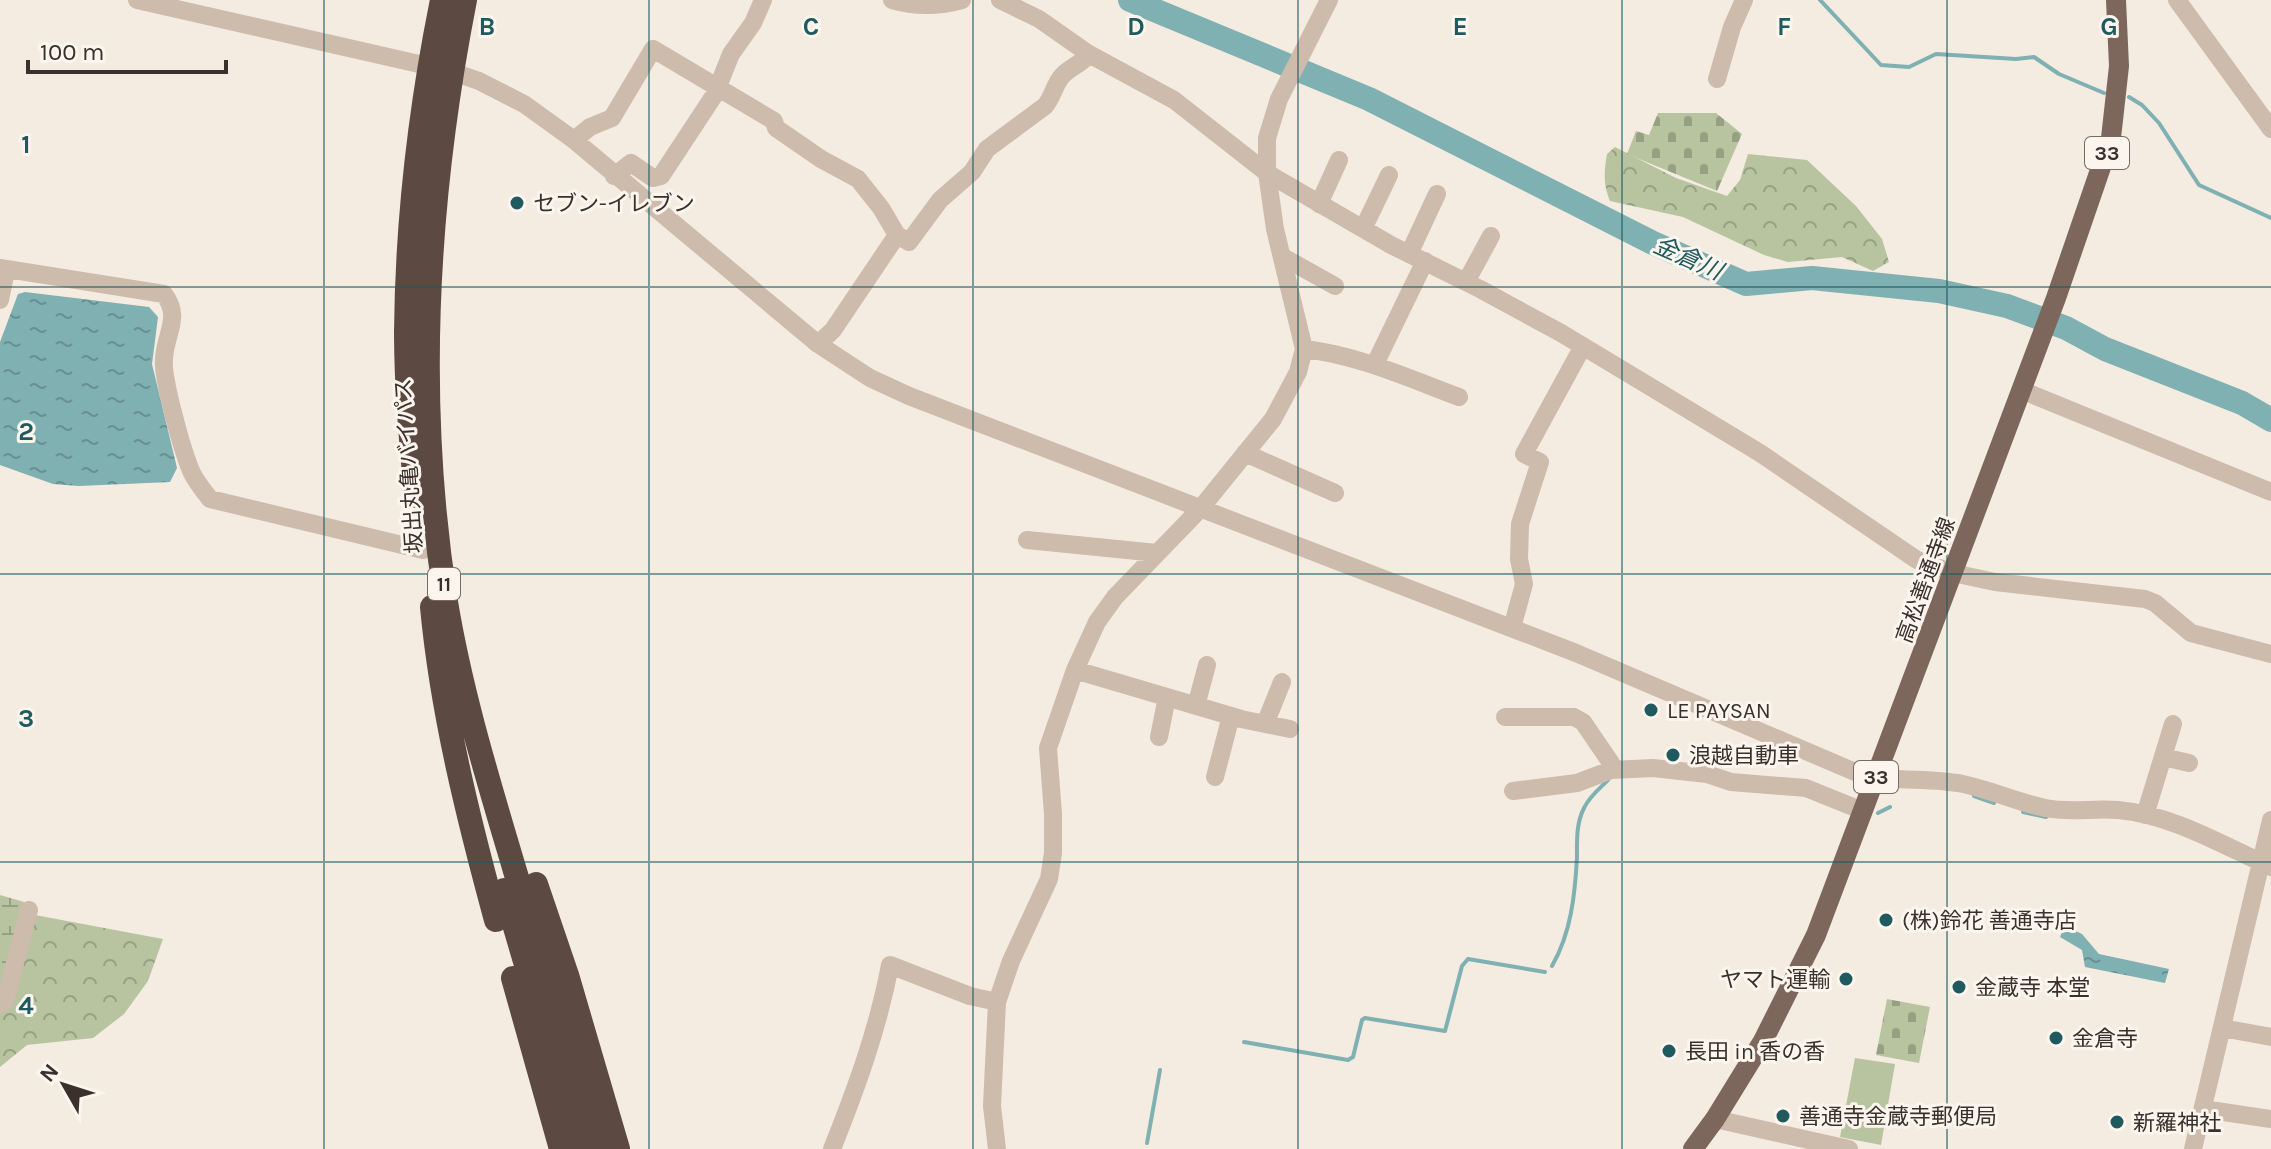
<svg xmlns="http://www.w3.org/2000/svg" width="2271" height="1149" font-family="Karla,'Noto Sans JP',sans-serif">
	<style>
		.forest { fill: url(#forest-crowns) }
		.wetland { fill: url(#wetland-marsh) }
		.cemetery { fill: url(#cemetery-stones) }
		.park { fill: #b8c4a0 }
		.water { fill: url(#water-ripples) }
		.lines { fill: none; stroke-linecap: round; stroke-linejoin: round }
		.stream { stroke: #7fb0b2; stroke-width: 4 }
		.river { stroke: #7fb0b2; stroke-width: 24 }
		.minor { stroke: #cdbbac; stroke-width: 18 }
		.major { stroke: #7d675c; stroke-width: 20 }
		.highway { stroke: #5c4a42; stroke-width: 24 }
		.grid { fill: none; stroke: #1f5a5e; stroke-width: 2; stroke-opacity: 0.55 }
		.poi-dot { fill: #1f5a5e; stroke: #fbf5ee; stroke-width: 3 }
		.labels { text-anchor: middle; stroke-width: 6; stroke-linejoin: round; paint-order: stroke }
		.shield { fill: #fbf5ee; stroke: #756b66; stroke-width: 2 }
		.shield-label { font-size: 20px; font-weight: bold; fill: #3b302b }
		.poi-label { font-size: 22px; fill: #3b302b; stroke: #fbf5ee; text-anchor: start }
		.street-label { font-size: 22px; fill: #3b302b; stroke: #fbf5ee }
		.water-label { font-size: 24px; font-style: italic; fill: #1f5a5e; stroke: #fbf5ee }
		.grid-label { font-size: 26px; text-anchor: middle; font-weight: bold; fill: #1f5a5e; stroke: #fbf5ee; stroke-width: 6; stroke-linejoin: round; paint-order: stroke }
	</style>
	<defs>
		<pattern id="forest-crowns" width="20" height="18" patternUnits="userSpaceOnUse" patternTransform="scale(2)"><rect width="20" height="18" fill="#b8c4a0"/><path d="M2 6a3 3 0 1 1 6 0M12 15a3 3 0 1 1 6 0" fill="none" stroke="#97a083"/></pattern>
		<pattern id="wetland-marsh" width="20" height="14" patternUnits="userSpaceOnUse" patternTransform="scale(2)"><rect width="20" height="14" fill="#b8c4a0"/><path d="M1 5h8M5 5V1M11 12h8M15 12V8" fill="none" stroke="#97a083"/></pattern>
		<pattern id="cemetery-stones" width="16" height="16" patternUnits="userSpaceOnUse" patternTransform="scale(2)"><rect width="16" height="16" fill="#b8c4a0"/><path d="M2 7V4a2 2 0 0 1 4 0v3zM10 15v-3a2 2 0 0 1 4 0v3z" fill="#97a083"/></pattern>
		<pattern id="water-ripples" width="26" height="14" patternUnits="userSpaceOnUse" patternTransform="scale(2)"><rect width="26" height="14" fill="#7fb0b2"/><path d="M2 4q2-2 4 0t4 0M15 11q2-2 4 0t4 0" fill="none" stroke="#699091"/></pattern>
	</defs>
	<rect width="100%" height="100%" fill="#f4ebe1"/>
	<path class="forest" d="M1615,147L1676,178L1727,196L1740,180L1748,154L1807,160L1856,206L1882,239L1889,262L1873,271L1842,257L1788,262L1764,255L1683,217L1610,201C1603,184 1604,172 1607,154Z
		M35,915L163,939L148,981L124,1014L93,1038L27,1045L0,1067V996Z"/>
	<path class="wetland" d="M0,895L24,902L1,996H0Z"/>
	<path class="cemetery" d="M1658,113H1716L1742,134L1717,191L1627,154L1636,131L1649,135Z
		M1887,999L1930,1007L1919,1063L1876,1055Z"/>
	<path class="park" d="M1855,1058L1895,1064L1881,1145L1840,1137Z"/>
	<path class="water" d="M25,292L149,307L158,317L152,364L177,468L170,482L79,486L53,484L0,465V342L18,294Z
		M2067,927L2082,934L2099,954L2169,969L2165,983L2085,967L2082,950L2060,937L2064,928Z"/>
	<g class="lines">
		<path class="stream" d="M1820,0L1881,65L1909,67L1936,54L2016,59L2034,57L2059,74L2104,93
			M2129,97L2142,105L2159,123L2199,185L2271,218
			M1974,796L1994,803
			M2023,812L2046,817
			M1878,813L1890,807
			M1552,966C1571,933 1575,895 1577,857C1577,840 1576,824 1584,808C1589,797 1599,789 1608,780
			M1244,1042L1348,1060L1353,1057L1362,1020L1365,1018L1445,1031L1462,966L1468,959L1545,972
			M1147,1143L1160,1070"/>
		<path class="river" d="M1130,0L1369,99L1653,243L1746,284L1812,278L1939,291L2007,306L2066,328L2105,349L2242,403L2271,420"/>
		<path class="minor" d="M137,0L450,71L479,81L524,104L574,140L818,344L870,378L909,396L1576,653L1855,772C1889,783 1927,777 1963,784C1991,790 2017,802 2045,808C2069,813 2093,808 2118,810C2173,815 2222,845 2271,867
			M892,0C916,7 937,7 962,0
			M1000,0L1039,19L1089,54L1174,100L1267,173L1391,245L1480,289L1561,333L1659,392L1760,453L1917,560L1953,573L1995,582L2145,599L2155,603L2191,633L2271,654
			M2177,0L2271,129
			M1717,79L1732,27L1744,0
			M574,140L590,127L612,118L653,49L774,121L776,128L821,159L858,179L881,208L897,235L909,242L940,200L972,172L987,149L1045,106C1053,97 1054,85 1062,76C1070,67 1082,64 1089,54
			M614,176L631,163L653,178L661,176L715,94L731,54L753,23L763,0
			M1319,204L1339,160
			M1363,229L1389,175
			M1409,254L1437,194
			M1283,257L1335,286
			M0,268L164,294C182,318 165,333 164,359C162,379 183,453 192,473C197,483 203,490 210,499L423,550
			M1466,282L1491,236
			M0,300L6,271
			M818,344L833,330L897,235
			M1304,349C1358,355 1408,378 1459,397
			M1375,364L1425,261
			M2021,390L2271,492
			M1245,453L1335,493
			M1027,540L1157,553
			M1512,628L1524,584L1519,559L1520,524L1540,462L1524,454L1583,346
			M1075,670L1241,719L1290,729
			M1196,706L1207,665
			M1505,717H1574L1583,722L1611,763V770
			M1265,724L1282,682
			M1159,737L1167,697
			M2163,757L2189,763
			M1215,777L1231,716
			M1513,791L1577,783L1611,770L1653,768L1707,774L1731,782L1806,788L1863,811
			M2145,815L2173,724
			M0,1004L5,1001L29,910
			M2222,1028L2271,1037
			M2203,1109L2271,1119
			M1715,1119L1849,1149
			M832,1149C856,1089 878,1029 890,965L970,996L997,1002
			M997,1149L992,1106L997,1002L1011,961L1049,879L1053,853V814L1048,748L1075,670L1097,622L1115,597L1201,508L1273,419L1298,372L1304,349L1275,229L1267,173V138L1279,99L1329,0
			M2193,1149L2271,820"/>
		<path class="major" d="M1693,1149L1715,1119L1763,1041L1816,935L2056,298L2111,138L2119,66L2116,0"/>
		<path class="highway" d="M465,0C426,199 414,400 446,602C461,693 489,783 515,871C544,964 572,1056 600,1149
			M416,496C411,441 406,387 406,332C407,221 420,109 442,0
			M432,607C442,713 468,817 496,920
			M536,884L567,975L618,1149
			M504,890L580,1149
			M513,978L561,1149"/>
	</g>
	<path class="grid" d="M324,0V1149M649,0V1149M973,0V1149M1298,0V1149M1622,0V1149M1947,0V1149M0,287H2271M0,574H2271M0,862H2271"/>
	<g class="poi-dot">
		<circle cx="517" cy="203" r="8"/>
		<circle cx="1651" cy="710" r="8"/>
		<circle cx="1673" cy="755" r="8"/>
		<circle cx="1886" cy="920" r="8"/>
		<circle cx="1846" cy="979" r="8"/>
		<circle cx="1959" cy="987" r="8"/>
		<circle cx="2056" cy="1038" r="8"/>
		<circle cx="1669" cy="1051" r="8"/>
		<circle cx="1783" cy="1116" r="8"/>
		<circle cx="2117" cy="1122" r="8"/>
	</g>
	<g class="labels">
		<g class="shield">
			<rect x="2085" y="137" width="44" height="32" rx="6"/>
			<rect x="428" y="568" width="32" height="32" rx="6"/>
			<rect x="1854" y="761" width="44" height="32" rx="6"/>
		</g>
		<g class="shield-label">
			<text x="2107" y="160">33</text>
			<text x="444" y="591">11</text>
			<text x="1876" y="784">33</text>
		</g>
		<g class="poi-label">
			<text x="533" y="211">セブン-イレブン</text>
			<text x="1667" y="718">LE PAYSAN</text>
			<text x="1689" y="763">浪越自動車</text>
			<text x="1902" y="928">(株)鈴花 善通寺店</text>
			<text x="1830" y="987" text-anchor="end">ヤマト運輸</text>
			<text x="1975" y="995">金蔵寺 本堂</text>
			<text x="2072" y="1046">金倉寺</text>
			<text x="1685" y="1059">長田 in 香の香</text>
			<text x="1799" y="1124">善通寺金蔵寺郵便局</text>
			<text x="2133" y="1130">新羅神社</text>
		</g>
		<g class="street-label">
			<text transform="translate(408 466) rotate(-94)" y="8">坂出丸亀バイパス</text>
			<text transform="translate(1925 580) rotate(-70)" y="8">高松善通寺線</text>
		</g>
		<g class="water-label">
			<text transform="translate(1688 258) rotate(24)" y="8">金倉川</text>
		</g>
	</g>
	<g class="grid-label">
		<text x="487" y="35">B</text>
		<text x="811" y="35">C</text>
		<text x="1136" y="35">D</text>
		<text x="1460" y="35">E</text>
		<text x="1784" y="35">F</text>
		<text x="2109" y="35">G</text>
		<text x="26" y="153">1</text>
		<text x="26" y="440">2</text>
		<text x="26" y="727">3</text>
		<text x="26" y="1014">4</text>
	</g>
	<g transform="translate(64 1085) rotate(309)" stroke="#fbf5ee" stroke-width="6" paint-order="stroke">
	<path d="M0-6L14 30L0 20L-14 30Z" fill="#3b302b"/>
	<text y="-12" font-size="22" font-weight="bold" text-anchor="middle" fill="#3b302b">N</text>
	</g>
	<path d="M28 60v12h198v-12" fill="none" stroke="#3b302b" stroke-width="4"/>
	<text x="40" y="60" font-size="24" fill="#3b302b" stroke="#fbf5ee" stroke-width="6" paint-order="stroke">100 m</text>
</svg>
